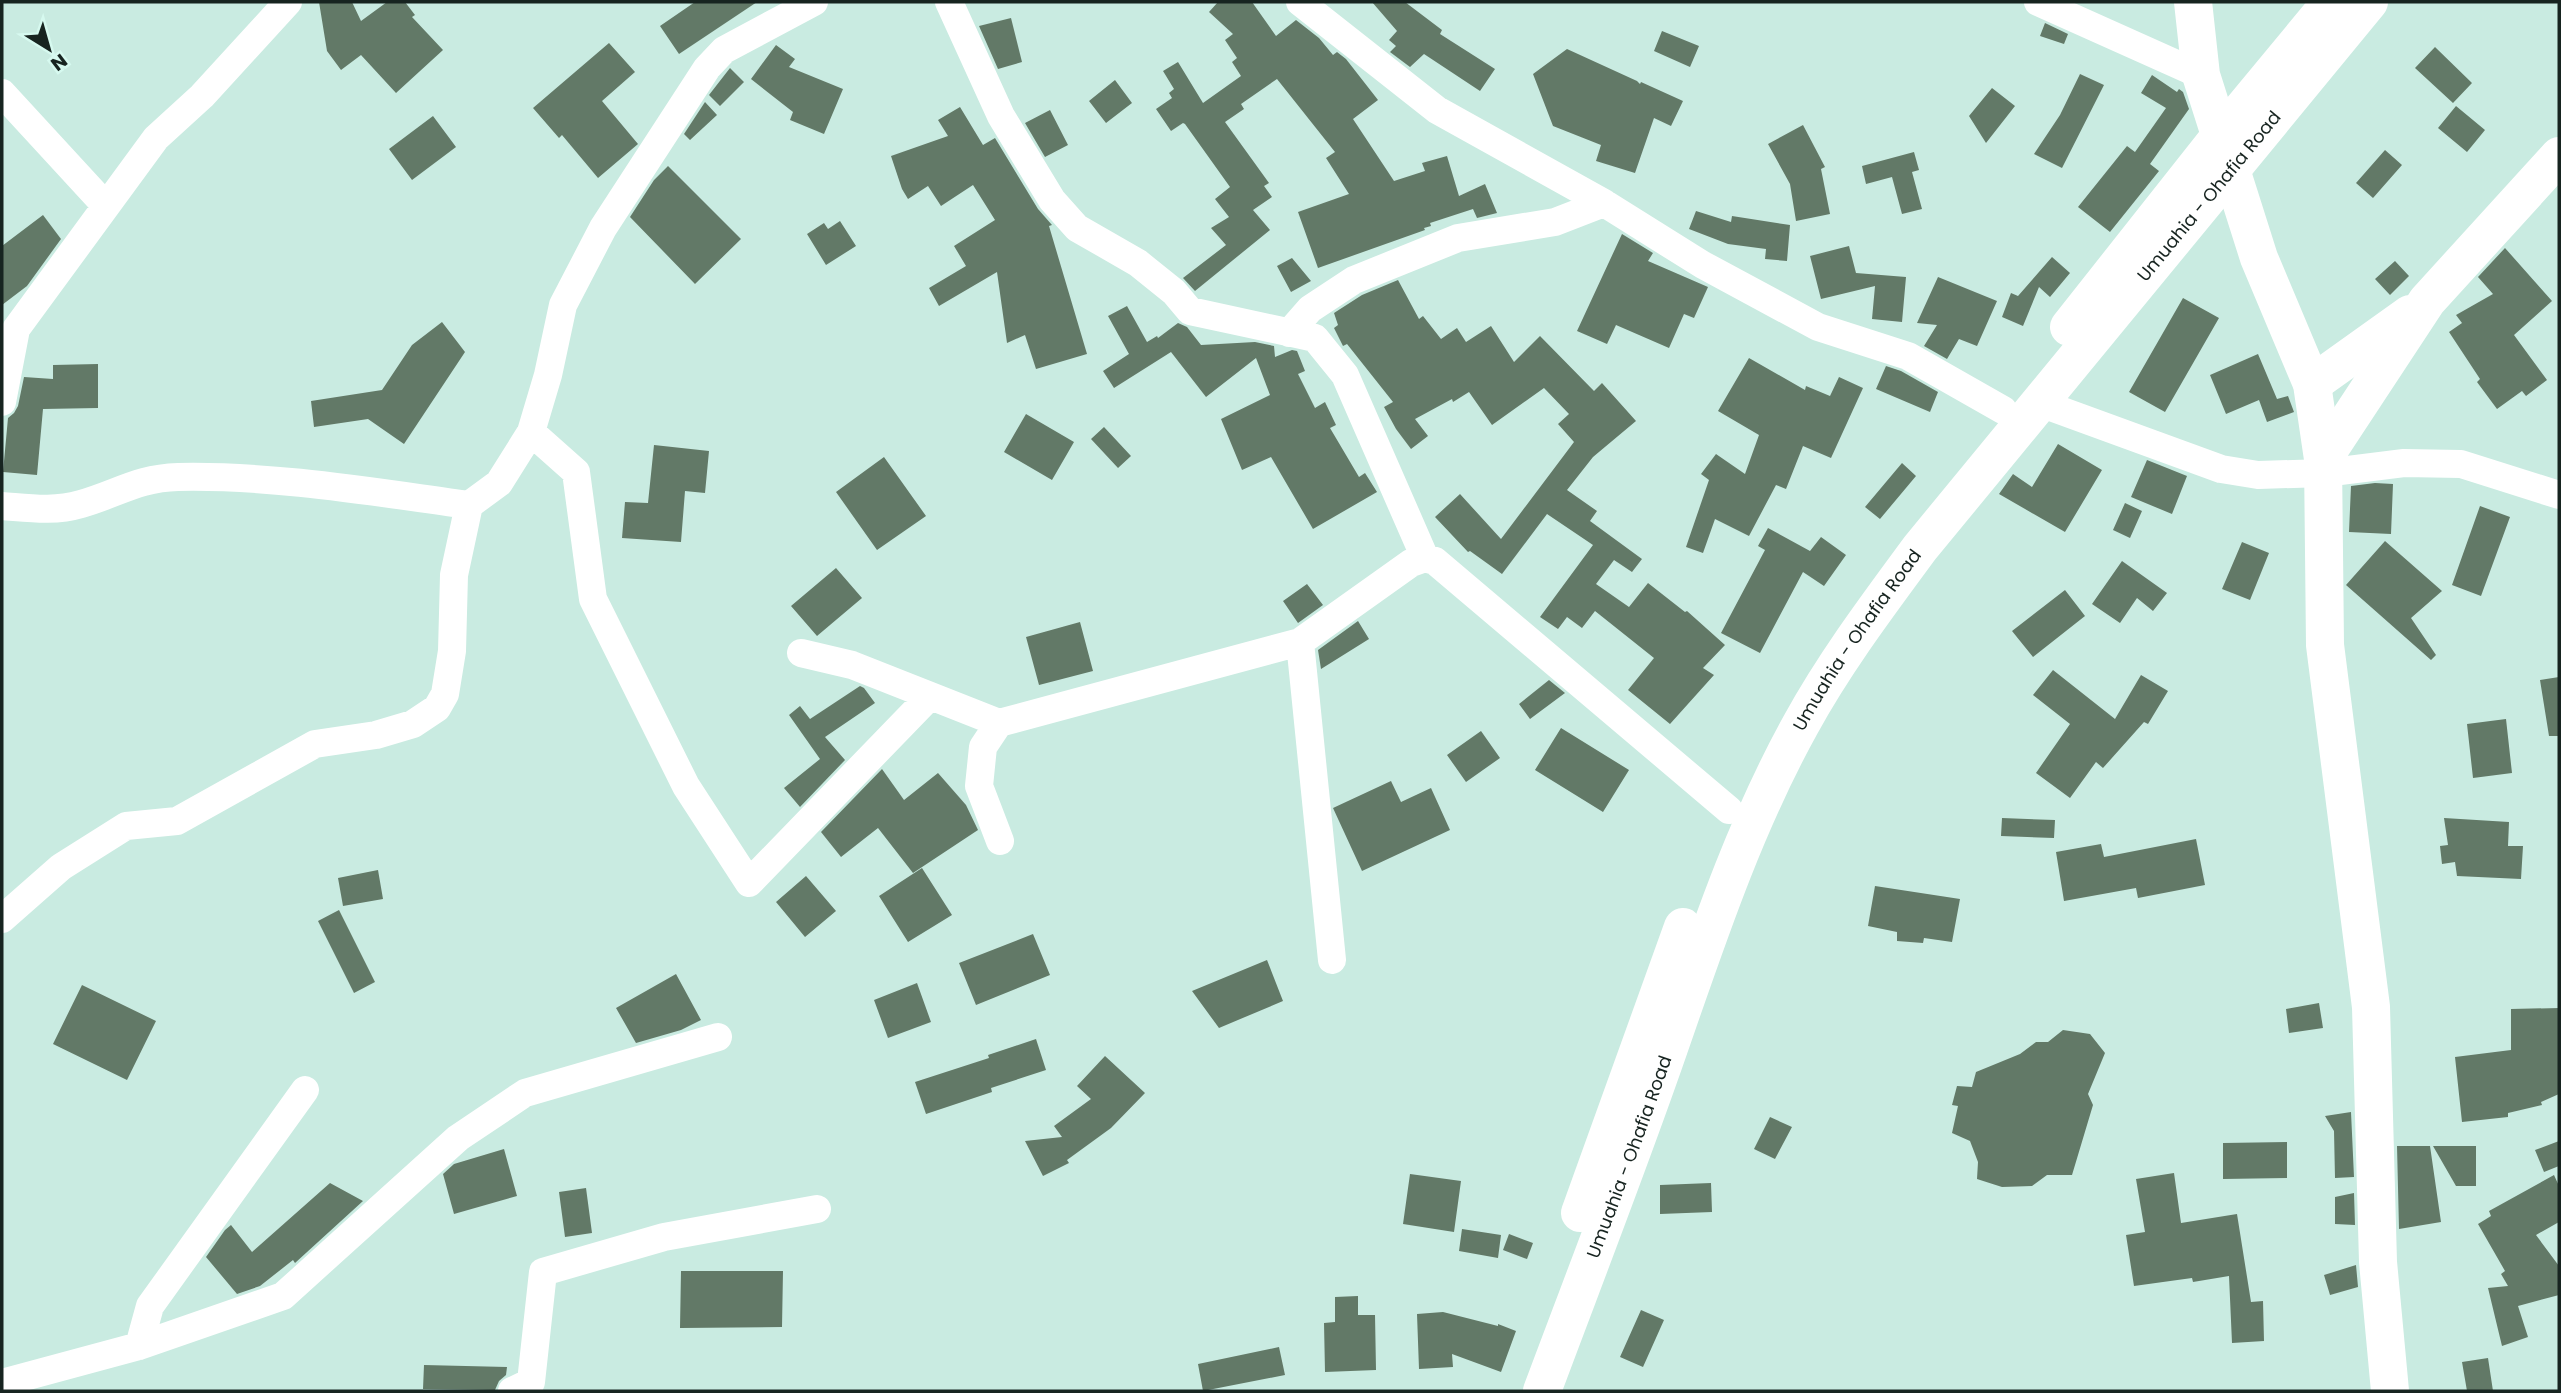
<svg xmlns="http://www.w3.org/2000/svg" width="2561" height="1393" font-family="Poppins,sans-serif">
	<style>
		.building { fill: #627967 }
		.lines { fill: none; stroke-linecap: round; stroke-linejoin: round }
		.street { stroke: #fff; stroke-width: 28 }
		.secondary { stroke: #fff; stroke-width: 38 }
		.labels { text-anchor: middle; stroke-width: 5; stroke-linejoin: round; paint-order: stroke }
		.street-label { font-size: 18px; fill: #172420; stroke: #d6f9ef }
	</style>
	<rect width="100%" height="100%" fill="#c9ebe1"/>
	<path class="building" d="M319,2H352L361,21L387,2H405L415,15L412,17L443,50L396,93L361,55L341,70L327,51Z
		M695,2H757L679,54L660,26Z
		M1218,2H1252L1276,36L1296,20L1319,38L1333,55L1337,52L1346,59L1378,100L1353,119L1394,181L1425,171L1422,163L1447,156L1459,196L1485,184L1497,213L1477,218L1473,209L1430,223L1431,226L1424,228L1425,230L1318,268L1298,212L1349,194L1326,158L1335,152L1277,79L1241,104L1244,109L1225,122L1269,183L1264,186L1272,197L1253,210L1270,230L1195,291L1183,278L1226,245L1211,228L1229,217L1215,199L1230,187L1185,124L1183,123L1171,131L1156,109L1172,98L1169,93L1174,89L1163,71L1178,62L1203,103L1241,76L1232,62L1237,58L1225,40L1233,34L1209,12Z
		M1372,2H1405L1442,30L1440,34L1495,69L1480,91L1424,54L1410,67L1390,52L1396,46L1389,40L1397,31Z
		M1011,18L1022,62L998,69L979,26Z
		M2045,23L2068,34L2064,44L2040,36Z
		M1662,31L1699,46L1690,67L1654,51Z
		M609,43L635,72L602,101L638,144L598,178L562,135L559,138L533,108Z
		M776,45L795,59L789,67L843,89L824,134L790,120L793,112L751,79Z
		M2435,47L2472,83L2453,103L2415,68Z
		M1567,49L1637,81L1640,84L1641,82L1683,101L1671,126L1654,118L1635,173L1596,161L1601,145L1553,126L1533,74Z
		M730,68L744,82L720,106L709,95Z
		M2080,74L2104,85L2062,168L2034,154L2060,115Z
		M2152,75L2177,92L2179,89L2183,92L2189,109L2150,164L2159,171L2110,232L2078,207L2127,146L2135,152L2166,108L2141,93Z
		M1115,80L1132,103L1106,123L1089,101Z
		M1992,88L2015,106L1986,143L1969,116Z
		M705,102L717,115L690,140L684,134Z
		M2456,106L2485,130L2467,152L2438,128Z
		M960,107L983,145L995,138L1038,209L1052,225L1049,226L1087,354L1036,369L1025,335L1007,343L997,272L939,306L929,288L966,266L954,246L995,220L973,185L941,206L928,186L908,199L902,189L891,156L948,136L938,120Z
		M1050,110L1068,145L1045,157L1025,123Z
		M433,116L456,147L412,180L389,149Z
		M1803,125L1825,167L1821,169L1830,214L1796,221L1790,184L1768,144Z
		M2385,150L2402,165L2373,198L2356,183Z
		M1914,152L1919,170L1912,172L1922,209L1902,214L1892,177L1866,184L1862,166Z
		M668,166L741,239L695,284L630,217L654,180Z
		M1696,211L1731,222L1732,216L1790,225L1787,261L1765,259L1766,249L1728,244L1689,229Z
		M43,215L61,239L27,286L2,305V246Z
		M840,221L856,246L826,265L807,234L824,223L828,229Z
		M1622,234L1653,253L1648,261L1708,287L1694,318L1684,314L1669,348L1616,325L1607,344L1577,331Z
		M1849,246L1856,273L1906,277L1902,322L1872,319L1875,286L1821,299L1810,256Z
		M2505,248L2552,301L2514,335L2547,380L2526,396L2522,391L2497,409L2477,382L2480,379L2449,332L2462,323L2456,315L2493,294L2478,277Z
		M2052,257L2070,273L2050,297L2039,287L2023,326L2002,317L2011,293L2018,296Z
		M1292,258L1311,281L1291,292L1277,266Z
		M2395,261L2409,276L2390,295L2375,279Z
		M1938,277L1997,301L1977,346L1959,339L1947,359L1924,346L1937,325L1917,323Z
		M1398,280L1419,319L1423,316L1441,339L1457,328L1466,342L1491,326L1514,362L1540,336L1594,391L1602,383L1636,421L1593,457L1567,490L1597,511L1590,521L1642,559L1632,572L1614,560L1596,584L1629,607L1648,583L1685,612L1687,611L1725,645L1703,668L1714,675L1670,724L1628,690L1654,658L1595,611L1582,628L1567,617L1558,629L1540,617L1593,545L1547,514L1502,574L1470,551L1468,552L1435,517L1460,494L1501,539L1574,442L1558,424L1569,414L1544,388L1492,425L1469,392L1453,402L1452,399L1415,419L1428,436L1411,449L1396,429L1384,407L1393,402L1347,344L1343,346L1334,328L1338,325L1334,313L1362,295Z
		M2183,298L2219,318L2165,412L2129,392Z
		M1127,306L1147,342L1157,336L1158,338L1178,323L1187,327L1201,345L1255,342L1274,346L1275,357L1292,350L1297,351L1305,371L1298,374L1315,408L1325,402L1336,425L1330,428L1359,477L1365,473L1377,492L1313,529L1271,457L1242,470L1221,419L1270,395L1256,358L1206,397L1171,352L1114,388L1103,371L1129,354L1108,316Z
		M442,322L465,352L404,444L368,419L314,427L311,401L382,390L412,345Z
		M2258,354L2277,399L2288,396L2294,412L2267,422L2259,400L2226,414L2210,375Z
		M1749,358L1805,390L1806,386L1830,396L1839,377L1863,388L1831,458L1803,446L1786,489L1776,485L1749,536L1715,519L1703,553L1686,547L1709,480L1701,474L1716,454L1745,474L1759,435L1718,411Z
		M98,364V408L43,409L37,475L3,472L8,418L14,413L18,406L24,377L53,379V365Z
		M1886,366L1901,371L1938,392L1930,412L1876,389Z
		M1026,414L1074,442L1052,480L1004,452Z
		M1104,427L1131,456L1118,468L1091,439Z
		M2058,444L2102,470L2065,532L1999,494L2013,474L2032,487Z
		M654,445L709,451L705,493L685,491L681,542L622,538L625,502L648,503Z
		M884,457L926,516L877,550L836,492Z
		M2147,460L2187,476L2172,514L2131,497Z
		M1902,463L1916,476L1880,519L1865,507Z
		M2375,483L2393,484L2391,534L2349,532L2351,486Z
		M2125,503L2142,511L2130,538L2113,530Z
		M2480,506L2510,517L2481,596L2452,585Z
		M1768,528L1810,551L1821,537L1846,555L1824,586L1803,572L1760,653L1721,633L1765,550L1758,546Z
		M2385,541L2442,591L2411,618L2436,655L2431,660L2346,585Z
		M2242,542L2269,553L2250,600L2222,589Z
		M2122,561L2167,593L2153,611L2137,598L2120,623L2092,604Z
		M836,568L862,598L817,636L791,606Z
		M1307,584L1323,605L1298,623L1283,601Z
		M2065,590L2085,616L2033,657L2012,631Z
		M1358,621L1369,639L1321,669L1318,650Z
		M1080,622L1093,671L1039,685L1026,637Z
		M2053,670L2115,719L2141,675L2168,691L2148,724L2144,722L2103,768L2096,762L2070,798L2036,773L2070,724L2033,695Z
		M2559,677V736H2549L2540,680Z
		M1549,680L1565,693L1530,719L1519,704Z
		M860,686L864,688L875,703L825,737L845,760L800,807L784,788L820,759L789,715L800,706L810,719Z
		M2506,719L2512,773L2473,778L2467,724Z
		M1561,728L1629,770L1603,812L1535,770Z
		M1481,731L1500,758L1466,782L1447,755Z
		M882,769L904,800L938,773L966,805L978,830L913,873L878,828L841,857L821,832Z
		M1391,781L1401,802L1431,788L1450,830L1362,871L1333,808Z
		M2002,818L2055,820L2054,838L2001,836Z
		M2444,818L2509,822L2508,846H2523L2521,879L2457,876L2455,862L2442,864L2440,846L2448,845Z
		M2196,839L2205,885L2138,898L2136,888L2064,901L2056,852L2101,844L2104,857Z
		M922,868L952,915L908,942L879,896Z
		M378,870L383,899L343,906L338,878Z
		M806,876L836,911L805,937L776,902Z
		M1875,886L1960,899L1952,942L1924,938L1923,943L1897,941V932L1868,926Z
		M339,910L375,982L354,993L318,921Z
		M1033,934L1050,975L976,1005L959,963Z
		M1267,960L1283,1001L1219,1028L1192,991Z
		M676,974L701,1020L681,1030L636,1043L616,1008Z
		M917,983L931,1022L888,1038L874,1000Z
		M82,985L156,1021L127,1080L53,1044Z
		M2319,1003L2323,1028L2289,1033L2286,1009Z
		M2559,1008V1094L2541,1102L2542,1105L2508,1113V1117L2462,1122L2455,1057L2511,1050V1009Z
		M2063,1030L2090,1034L2105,1053L2088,1094L2093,1105L2072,1175H2047L2032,1186L2002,1187L1977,1179L1978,1162L1970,1141L1952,1133L1958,1106L1952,1105L1957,1086L1972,1087L1976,1072L2020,1054L2036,1042H2048Z
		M1036,1039L1046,1070L991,1088L992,1092L926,1114L915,1082L989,1058L988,1055Z
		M1105,1056L1145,1093L1111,1128L1067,1160L1069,1163L1043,1176L1025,1141L1062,1137L1054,1126L1091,1099L1077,1086Z
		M2351,1112L2354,1177L2335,1178L2334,1131L2325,1116Z
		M1770,1117L1792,1127L1775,1159L1754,1149Z
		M2559,1141V1166L2544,1172L2535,1150Z
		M2287,1142V1178L2223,1179V1143Z
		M2397,1146H2430L2441,1222L2399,1229Z
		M2433,1146H2476V1186H2456Z
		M504,1149L517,1196L454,1214L443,1174L454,1164Z
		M2174,1173L2181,1223L2237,1214L2251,1302L2263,1301L2264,1341L2232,1343L2229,1276L2193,1282L2192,1278L2134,1286L2126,1235L2145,1232L2136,1179Z
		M1410,1174L1461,1181L1454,1232L1403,1224Z
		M2554,1175L2559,1186V1222L2536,1235L2559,1266V1295L2518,1306L2528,1337L2502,1346L2488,1288L2508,1286L2501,1274L2505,1271L2478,1224L2491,1216L2489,1211Z
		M330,1183L363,1201L295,1263L293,1260L260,1286L237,1294L206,1257L225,1230L231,1225L252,1252Z
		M1711,1183L1712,1212L1660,1214V1185Z
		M586,1188L592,1233L565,1237L559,1192Z
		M2354,1193L2355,1225L2335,1224V1197Z
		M1462,1229L1501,1235L1498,1258L1459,1251Z
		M1509,1234L1533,1243L1527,1259L1503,1250Z
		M2356,1265L2358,1287L2330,1295L2324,1275Z
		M681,1271H783L782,1327L680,1328Z
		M1358,1296V1315H1375L1376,1370L1325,1372L1324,1323L1335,1322V1297Z
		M1641,1310L1664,1320L1643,1367L1620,1357Z
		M1443,1312L1498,1326V1324L1516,1331L1501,1372L1452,1354L1453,1367L1419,1369L1417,1314Z
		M1279,1347L1285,1375L1203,1391L1198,1364Z
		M2488,1358L2493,1391H2467L2462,1362Z
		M424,1365L507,1367L506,1375L499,1381L495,1390L423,1389Z"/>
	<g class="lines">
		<path class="street" d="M949,2L1001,116L1052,200L1077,228L1138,263L1174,292L1190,311L1315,338L1345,375L1425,558
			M1300,2L1437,110L1604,203L1703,265L1818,327L1908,356L2003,410
			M2038,2L2201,75
			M2,93L106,206
			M1289,333L1310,309L1354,280L1458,238L1555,222L1604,203
			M2,402L16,329L156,138L202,96L288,2
			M2040,403L2221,469L2258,475L2324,473L2404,463L2461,464L2559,495
			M531,432L576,472L593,599L686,786L749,883L930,696
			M2,506C29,508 54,512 81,504C117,494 138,478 178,477C275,475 373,492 469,505L499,483L531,432L548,375L563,305L603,228L707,68L724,50L814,2
			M1300,642L1332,960
			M801,653L852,665L999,723
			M1000,841L979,786L983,747L999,723L1300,642L1411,563L1425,558L1435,561L1729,810
			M2,919L61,867L126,826L177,821L315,744L376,735L413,724L437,708L445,694L452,651L454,575L469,505
			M139,1346L150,1306L305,1090
			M2,1383L139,1346L283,1296L458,1138L525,1093L718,1037
			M512,1391L531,1382L543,1272L664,1237L817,1209"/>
		<g class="secondary">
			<path d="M2193,2L2201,75L2259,258L2312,384L2323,459L2325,645L2371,1007L2378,1262L2390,1391"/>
			<path d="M2069,327L2220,136L2331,2"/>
			<path d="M2312,384L2410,314"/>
			<path d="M2323,459L2427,301L2559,156"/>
			<path d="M1580,1213L1683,927"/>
			<path id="s1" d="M1542,1391C1582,1284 1624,1176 1662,1068C1703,951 1741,832 1801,724C1835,662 1878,605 1920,548L2369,2"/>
		</g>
	</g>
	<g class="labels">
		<g class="street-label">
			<text dy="6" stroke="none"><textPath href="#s1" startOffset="1384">Umuahia - Ohafia Road</textPath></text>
			<text dy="6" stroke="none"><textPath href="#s1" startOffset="817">Umuahia - Ohafia Road</textPath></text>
			<text dy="6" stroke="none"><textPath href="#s1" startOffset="250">Umuahia - Ohafia Road</textPath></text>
		</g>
	</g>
	<rect width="2561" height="1393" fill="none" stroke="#172420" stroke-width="7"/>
	<g transform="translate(49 49) rotate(143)" stroke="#d6f9ef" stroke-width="5" paint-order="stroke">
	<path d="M0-5L12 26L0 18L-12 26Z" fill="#172420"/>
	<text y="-10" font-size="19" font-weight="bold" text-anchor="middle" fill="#172420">N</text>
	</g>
</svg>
